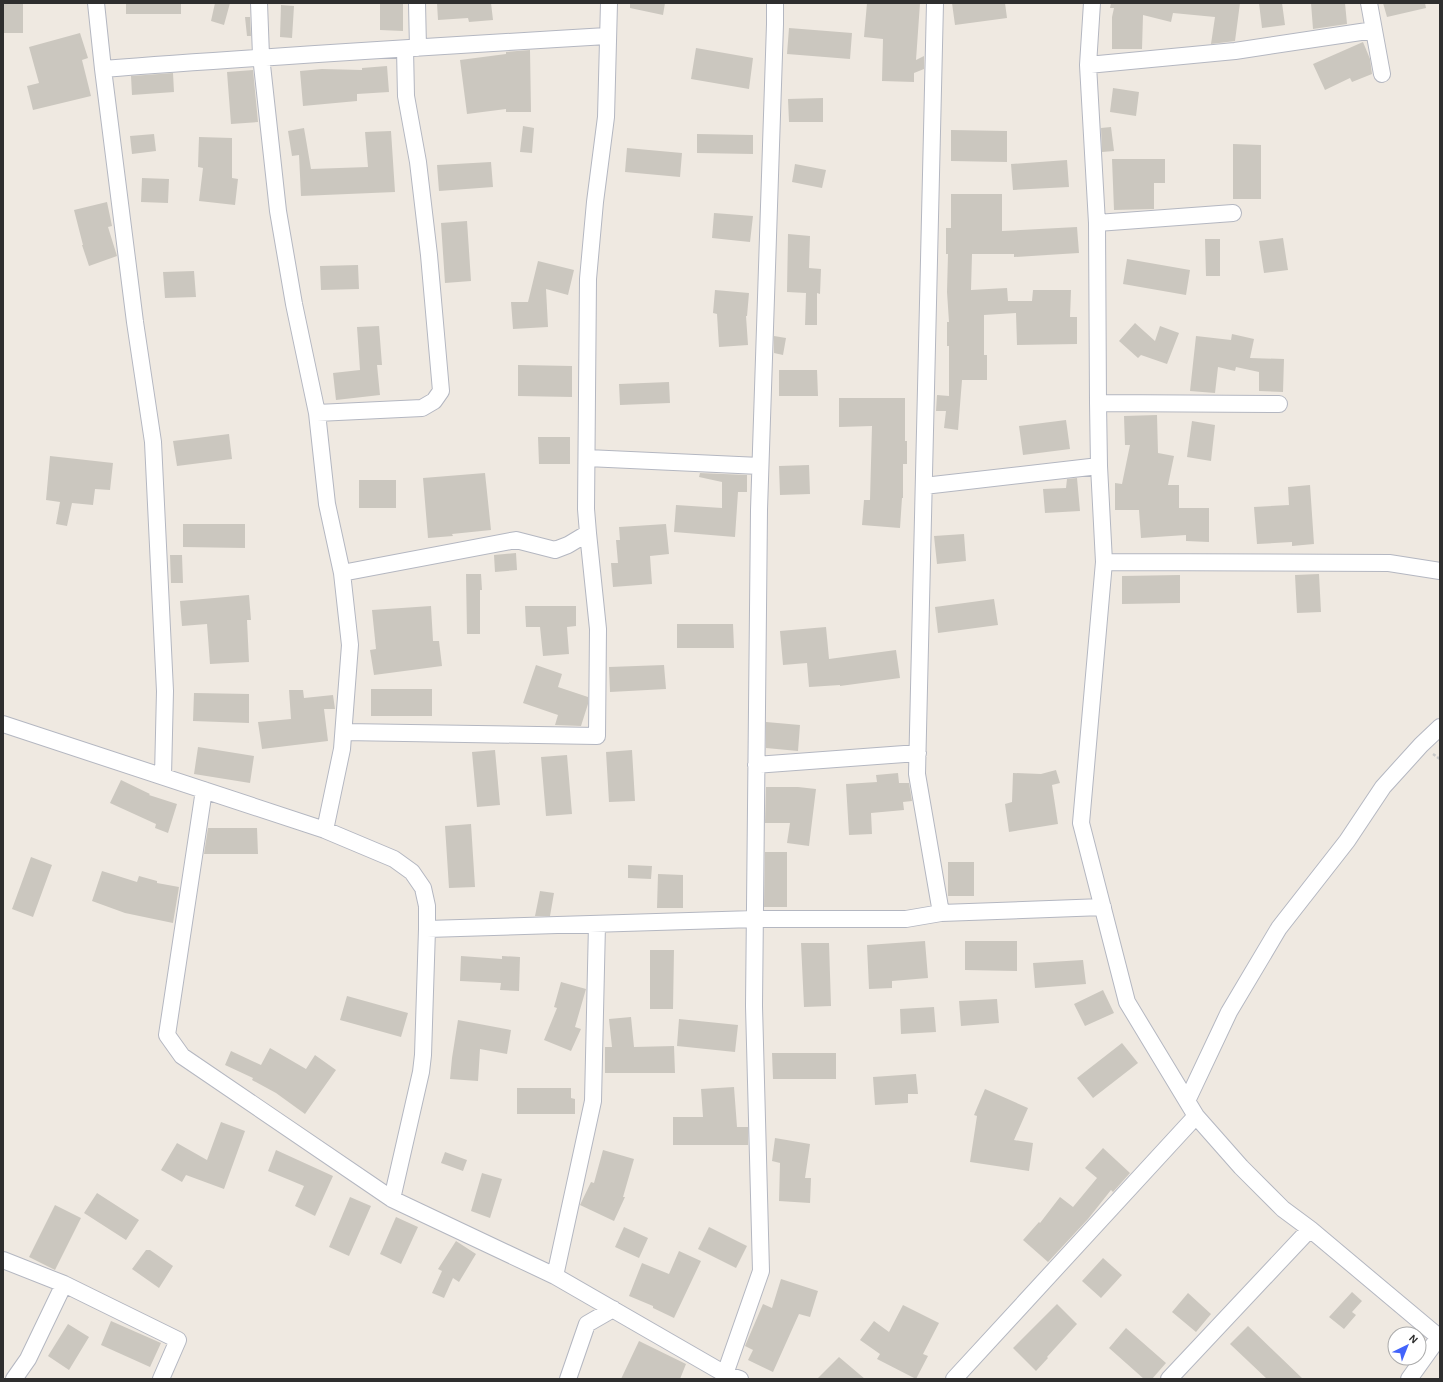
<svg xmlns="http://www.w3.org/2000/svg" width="1443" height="1382" font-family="'Alegreya Sans',sans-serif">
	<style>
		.building { fill: #cbc7bf }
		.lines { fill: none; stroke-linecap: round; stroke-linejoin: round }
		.street-casing { stroke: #b4b7c1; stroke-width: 18 }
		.path { stroke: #c9c9c9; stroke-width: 2.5; stroke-dasharray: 3 2; stroke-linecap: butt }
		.street { stroke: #fff; stroke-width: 16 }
	</style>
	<rect width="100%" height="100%" fill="#efe9e1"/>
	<path class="building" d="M3,3H23V33H3Z
		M126,3H181V14H126Z
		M215,3H230L224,25L211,21Z
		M380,3H403V31L380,30Z
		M437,3H491L493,20L469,22L468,18L438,20Z
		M630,3H665L663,15L630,8Z
		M867,3H920L916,60L924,56V69L914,73V82L882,81L883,39L864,37Z
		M952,3H1005L1007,18L955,25Z
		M1111,3H1240L1235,41L1211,44L1215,17L1173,13L1171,22L1143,15L1142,49H1112V17L1114,8H1110Z
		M1259,3H1282L1285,25L1262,28Z
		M1311,3H1345L1347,24L1313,29Z
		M1383,3H1425L1426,8L1387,17Z
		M281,5L294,6L292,38L280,37Z
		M245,17H250L251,36H247Z
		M789,28L852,33L850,59L787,54Z
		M80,33L88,58L82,60L91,96L33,110L27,86L39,83L29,47Z
		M1363,42L1370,59L1372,74L1352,82L1350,78L1325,90L1313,64Z
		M696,48L753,58L749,89L691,79Z
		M530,50L531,112H506V109L467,114L460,60L506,54V52Z
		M387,66L389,92L357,94V101L303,106L300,71L322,69L362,70V68Z
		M253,70L258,122L231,124L227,72Z
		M173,73L174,92L132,95L131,76Z
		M1113,88L1139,92L1136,116L1110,112Z
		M823,98V122H789L788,99Z
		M523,126L534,128L532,153L520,152Z
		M1111,127L1114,151L1102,152L1101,128Z
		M304,128L311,169L368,167L365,132L391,131L395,192L301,196L299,155L292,156L288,131Z
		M951,130L1007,131V162L951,161Z
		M154,134L156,151L132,154L130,136Z
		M697,134L753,135V154L697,153Z
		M199,137L232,138V178L238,179L235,205L199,201L203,168L198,167Z
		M1233,144L1261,145V199H1233Z
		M627,148L682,153L680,177L625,172Z
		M1112,159H1165V183H1154V209L1114,210Z
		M1067,160L1069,187L1013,190L1011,164Z
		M491,162L493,187L439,191L437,165Z
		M795,164L826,170L822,188L792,182Z
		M142,178L169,179L168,203L141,202Z
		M951,194H1002V231L1077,227L1079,253L1014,257V254H972L971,290L1007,288L1008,301H1032L1033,290H1071L1070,317H1077V344L1017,345L1016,313L984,315V355H987V380H962L958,430L944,428L946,411H936L937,395L949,396V346H947V322H949L947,292L948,254H946V228H951Z
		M107,202L112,226L108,227L117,256L89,266L82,245H83L74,210Z
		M714,213L753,216L750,242L712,238Z
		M467,221L471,281L445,283L441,223Z
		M788,234L810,236L809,268L821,269L820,294L817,293V325H805L806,293L787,292Z
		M1283,238L1288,270L1264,273L1259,241Z
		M1205,239H1220V276H1206Z
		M1127,259L1190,270L1186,295L1123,284Z
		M538,261L574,270L568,295L546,289L548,327L513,329L511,302H528Z
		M358,265L359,289L321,290L320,266Z
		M194,271L196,297L165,298L163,272Z
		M715,290L749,293L747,316H746L748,345L719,347L717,314L713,313Z
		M1135,323L1155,341L1160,326L1179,333L1167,364L1141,355L1138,358L1119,341Z
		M379,326L382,365H377L380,395L336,400L333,373L360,370L357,327Z
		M1232,334L1254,339L1250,358L1284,359L1283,392L1259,391V372L1236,367L1235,371L1218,367L1215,393L1190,391L1196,336L1231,340Z
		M774,336L786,338L783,355L774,353Z
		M518,365L572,366V397L518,396Z
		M779,370H817L818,396H779Z
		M669,382L670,403L620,405L619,384Z
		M839,398H905V441H907V464H903V498H902L900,528L862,525L864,500H870L872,426L839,427Z
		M1157,415L1158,453L1174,456L1168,485H1179V508H1209V542L1186,541V535L1141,538L1139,510H1115V483L1122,484L1130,445H1125L1124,416Z
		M1066,420L1070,449L1023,455L1019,426Z
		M1192,421L1215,425L1211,461L1187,457Z
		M229,434L232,459L177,466L173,441Z
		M538,437H570V464H539Z
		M50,456L113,463L110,490L95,489L93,505L72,503L67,526L56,524L60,502L46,500Z
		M809,465L810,494L780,495L779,466Z
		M485,473L491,530L452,534L453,536L428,538L423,478Z
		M700,473L747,475V492H738L735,537L674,532L676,505L722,508V482L699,477Z
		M1077,478L1080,511L1045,513L1043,489L1066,488L1067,479Z
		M359,480H396V508H359Z
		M1310,485L1314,544L1292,546V542L1257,544L1254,507L1289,505L1288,487Z
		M183,524H245V548L183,547Z
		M666,524L669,554L650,556L652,584L613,587L611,563H618L616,540H620L619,527Z
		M964,534L966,561L937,564L934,536Z
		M516,553L517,570L495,572L494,555Z
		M170,555H182L183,583H171Z
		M466,574H481L482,590H480V634H467Z
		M1319,574L1321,612L1297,613L1295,575Z
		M1180,575V603L1122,604V576Z
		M249,595L251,620H247L249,662L210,664L207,624L182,626L180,601Z
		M994,599L998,625L938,633L935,607Z
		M431,606L433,641H439L442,666L374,675L370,650L376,649L372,610Z
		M525,606H576V626L567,627L569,654L543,656L540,627H526Z
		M677,624H733L734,648H677Z
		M826,627L829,659L896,650L900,678L840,686V685L809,687L807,663L783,665L780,631Z
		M536,665L562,674L558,687L588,697V704L581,726L555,725L558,715L523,703Z
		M664,665L666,689L610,692L609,667Z
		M371,689H432V716H371Z
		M289,690H303L304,698L333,695L335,709H324L328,741L262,749L258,722L291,719Z
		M194,693L249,694V723L193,721Z
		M766,722L800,725L798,751L766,748Z
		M198,747L254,756L250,783L194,774Z
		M495,750L500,805L477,807L472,752Z
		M632,750L635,801L609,802L606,752Z
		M567,755L572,814L546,816L541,757Z
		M1056,770L1060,783L1052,785L1058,824L1009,832L1005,804L1012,802L1013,773L1041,774Z
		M898,773L899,783H909L912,801L903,802L904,810L871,813L872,834L849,835L846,784L877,782L876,775Z
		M121,780L150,794L149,795L177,804L168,833L155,828L156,824L110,803Z
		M766,787H798L816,789L809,846L787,843L790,823H765Z
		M471,824L475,887L449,888L445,826Z
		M208,828H257L258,854H204Z
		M765,852H787V907H764Z
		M31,857L52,865L33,917L12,909Z
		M948,862H974V896H948Z
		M628,865L652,866L651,879L628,878Z
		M102,871L137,882L139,876L157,881V883L179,887L173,923L125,913L92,901Z
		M658,874L683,875V908H657Z
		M540,891L554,893L550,916H535Z
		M925,941L928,978L892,981V988L869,989L867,945Z
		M965,941H1017V971L965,970Z
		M801,943H829L831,1006L804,1007Z
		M650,950H674L673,1009H650Z
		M461,956L502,959V956L520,957L519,991L500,990L501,983L460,981Z
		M1083,960L1086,984L1035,988L1033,963Z
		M561,982L586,989L575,1027L581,1029L571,1051L544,1040L557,1008L554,1007Z
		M1103,990L1114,1013L1085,1026L1074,1004Z
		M347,996L408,1013L401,1037L340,1020Z
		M997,999L999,1023L961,1026L959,1001Z
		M934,1007L936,1032L901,1034L900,1009Z
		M631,1017L634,1047L674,1046L675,1073H605V1047H612L609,1019Z
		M679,1019L738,1025L735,1052L677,1046Z
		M458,1020L511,1030L507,1054L480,1049L478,1081L450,1079L452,1058Z
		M1122,1043L1138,1063L1093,1098L1077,1078Z
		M270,1048L306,1069L315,1055L336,1070L305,1114L276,1093L252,1080L253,1078L225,1065L231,1051L261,1065Z
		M772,1053H836V1079H773Z
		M916,1074L918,1094H908V1103L875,1105L873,1077Z
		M734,1087L737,1127H748V1145H673V1117H703L701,1089Z
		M517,1088H571V1098L575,1099V1114H517Z
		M985,1089L1028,1108L1014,1140L1033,1143L1029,1171L970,1162L977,1116L974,1115Z
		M221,1122L245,1131L224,1189L186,1175L182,1182L161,1170L177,1143L207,1160Z
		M775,1138L810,1144L805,1178H811L810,1203L779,1201L780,1163L772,1161Z
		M1103,1148L1130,1173L1113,1192L1111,1190L1088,1219L1048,1262L1023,1240L1039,1222L1040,1223L1060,1197L1073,1207L1097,1178L1085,1168Z
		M276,1150L333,1176L315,1216L295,1206L304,1186L268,1171Z
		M603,1150L634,1159L623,1197H625L614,1221L580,1205L591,1182L594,1183Z
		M445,1152L467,1160L463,1171L441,1163Z
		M482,1173L502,1179L490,1218L471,1211Z
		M97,1193L139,1220L126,1240L84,1213Z
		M350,1197L371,1206L349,1256L329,1247Z
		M55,1205L81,1218L55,1270L29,1257Z
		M396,1217L418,1227L401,1264L380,1254Z
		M624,1227L648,1238L639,1258L615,1247Z
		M709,1227L747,1246L736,1268L698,1249Z
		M456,1241L476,1254L459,1282L453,1278L444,1298L432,1293L442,1271L438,1269Z
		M146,1250H150L173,1266L159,1288L132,1269Z
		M679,1251L701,1261L674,1318L653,1308V1306L629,1296L642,1263L669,1274Z
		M1103,1258L1122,1275L1101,1298L1082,1281Z
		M781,1279L818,1291L810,1317L799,1314L773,1372L748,1360L753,1350L745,1346L763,1304L772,1308Z
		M1352,1292L1362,1301L1352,1312L1356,1315L1344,1329L1329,1317Z
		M1188,1293L1211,1314L1196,1332L1172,1312Z
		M1057,1304L1077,1324L1047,1357L1048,1358L1036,1371L1013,1348Z
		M903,1305L939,1323L923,1354L928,1356L916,1379L877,1359L880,1354L860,1340L874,1321L889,1332Z
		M111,1321L161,1343L150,1367L101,1345Z
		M68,1324L89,1337L69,1370L48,1356Z
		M1248,1326L1303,1379H1267L1230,1344Z
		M1126,1328L1166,1363L1152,1379H1144L1109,1348Z
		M639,1341L686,1364L680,1379H621Z
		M839,1357L865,1379H817Z"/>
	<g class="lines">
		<defs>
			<path id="street" d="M96,3L103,69L135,322L153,442L165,691L163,776
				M259,3L261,56L278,211L294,304L317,413L327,504L342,573L350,645L342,749L325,830
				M417,3L418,48
				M935,3L917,774L941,913L1103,907
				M1092,3L1088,65L1097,223L1098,403L1099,466L1104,562L1081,823L1127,1002L1196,1116L1241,1167L1283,1209L1310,1229L1440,1338
				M1369,3L1382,74
				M1088,65L1235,51L1374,30
				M103,69C271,56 440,46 608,36
				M1097,223L1233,213
				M1098,403L1279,404
				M317,413L422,408L434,401L441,391L429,255L418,162L406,96L405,49
				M587,458L760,466
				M924,486L1099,466
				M1104,562L1389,563L1440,571
				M342,573L516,540L555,550L568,545L588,533L586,509L588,279L595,202L606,117L609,3
				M3,724L325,830L394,859L412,872L423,888L427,906V929L423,1055L421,1072L392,1199
				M344,732L597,736L598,629L588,533
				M756,765L918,753
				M204,790L167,1035L182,1056L392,1199L555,1276L725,1374L740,1379
				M427,929L755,919H906L941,913
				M1187,1101L1229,1012L1279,928L1347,841L1383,787L1421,745L1440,727
				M3,1260L64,1284L178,1340L161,1379
				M555,1276L593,1101L597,924
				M725,1374L761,1271L754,1006L759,510L775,24V3
				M14,1379L28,1359L64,1284
				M568,1379L587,1324L613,1309
				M954,1379L1196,1116
				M1169,1379L1310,1229
				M1409,1379L1439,1337"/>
		</defs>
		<use href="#street" class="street-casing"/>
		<path class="path" d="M1433,754L1440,759"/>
		<use href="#street" class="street"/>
	</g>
	<rect width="1443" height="1382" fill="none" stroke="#2e2e2e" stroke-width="8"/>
	<g transform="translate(1407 1346) rotate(43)"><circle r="19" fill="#ffffff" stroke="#ababab"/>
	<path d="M0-3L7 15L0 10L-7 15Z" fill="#4264fb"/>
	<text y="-6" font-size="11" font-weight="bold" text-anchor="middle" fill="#2e2e2e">N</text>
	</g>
</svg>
